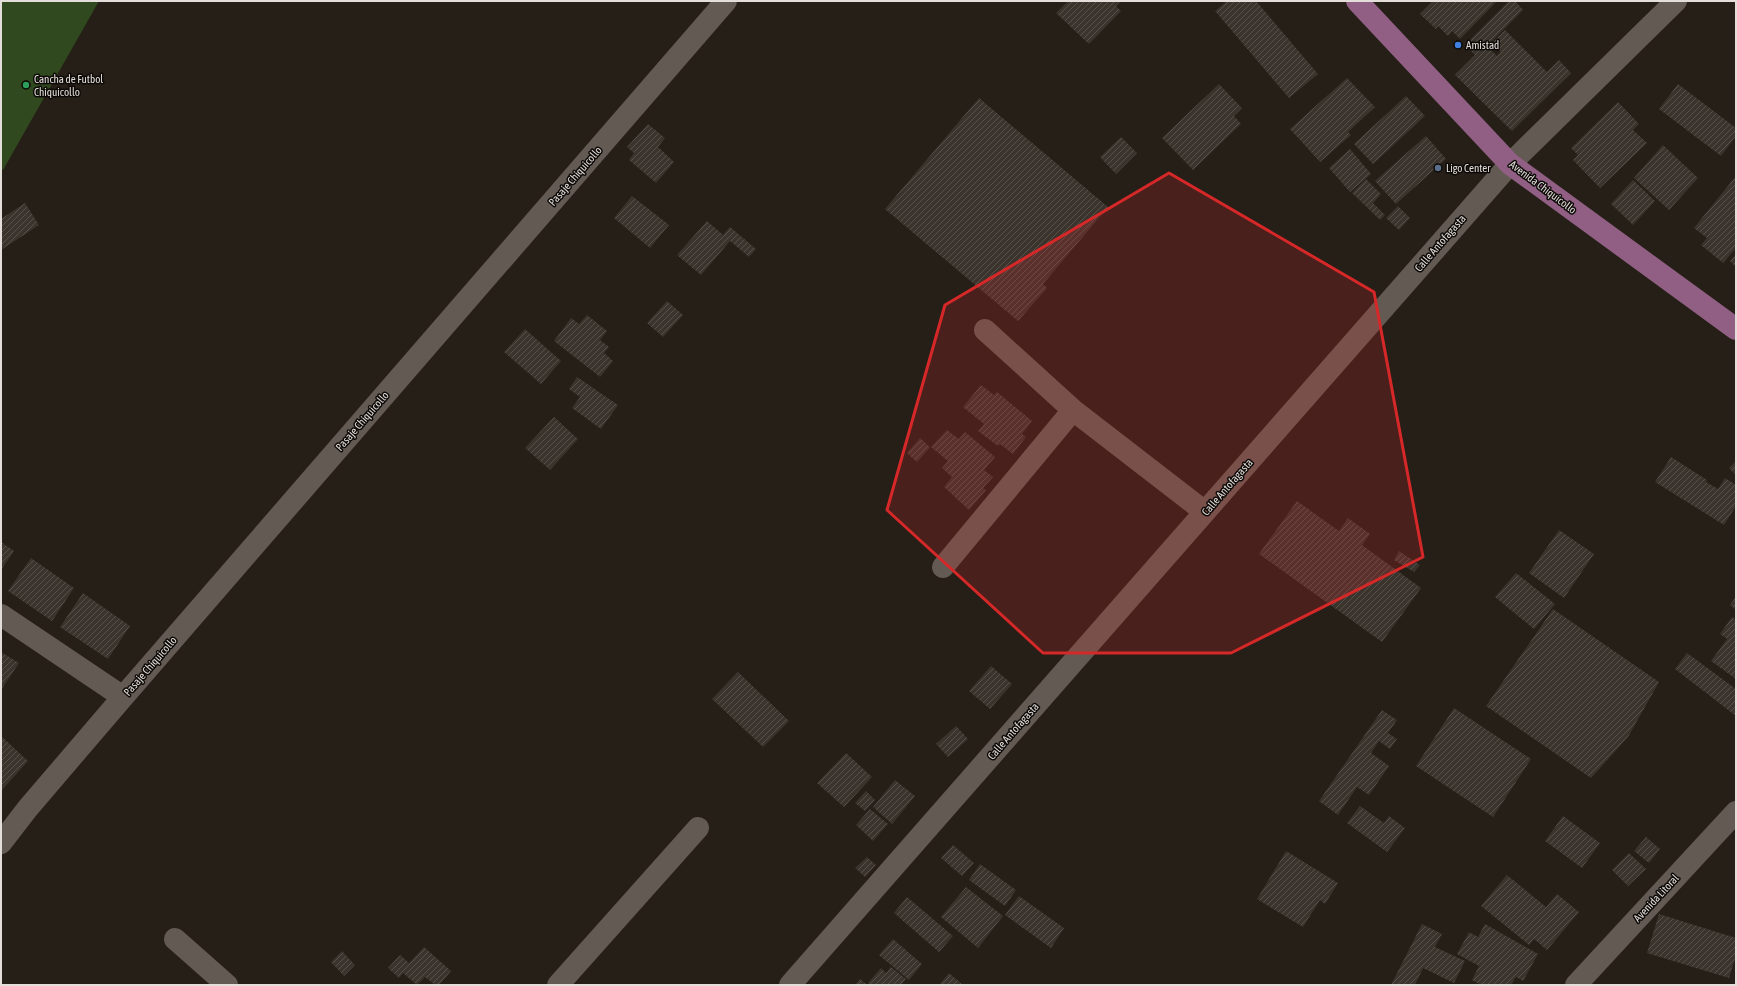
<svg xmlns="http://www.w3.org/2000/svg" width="1737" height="986" font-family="'Asap Condensed',sans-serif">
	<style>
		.grass { fill: #30491e }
		.building { fill: url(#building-hatch) }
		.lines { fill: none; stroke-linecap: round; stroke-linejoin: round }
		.minor { stroke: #635a53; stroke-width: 22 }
		.major { stroke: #905f83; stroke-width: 22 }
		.marked { fill: #d62828; fill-opacity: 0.2; stroke: #d62828; stroke-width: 3; stroke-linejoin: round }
		.shop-dot { fill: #3f7fe0; stroke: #0c0907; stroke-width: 1.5 }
		.leisure-dot { fill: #2e9e5b; stroke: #0c0907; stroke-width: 1.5 }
		.service-dot { fill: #5c6f8a; stroke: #0c0907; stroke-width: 1.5 }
		.labels { text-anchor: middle; stroke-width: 3; stroke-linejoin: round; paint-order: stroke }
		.poi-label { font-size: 11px; fill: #e3deda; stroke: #0c0907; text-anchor: start }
		.street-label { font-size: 11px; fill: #e3deda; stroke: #0c0907 }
	</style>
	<defs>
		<pattern id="building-hatch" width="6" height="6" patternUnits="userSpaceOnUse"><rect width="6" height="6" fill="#3b342d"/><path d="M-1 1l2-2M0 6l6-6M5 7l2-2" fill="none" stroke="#57514b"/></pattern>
	</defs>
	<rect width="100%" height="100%" fill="#261f18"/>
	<path class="grass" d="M1,1H99L3,170L1,169Z"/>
	<path class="building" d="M1068,1H1121L1116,6L1121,11L1089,44L1056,13Z
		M1227,1H1256L1318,74L1289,98L1215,11Z
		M1433,1H1497L1460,39L1452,31L1448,36L1438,26L1436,29L1420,14Z
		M1509,1H1515L1523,10L1487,46L1497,56L1501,52L1492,43L1505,30L1547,72L1559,60L1571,73L1512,131L1455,75L1475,55L1465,45Z
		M1347,78L1375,107L1348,132L1351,135L1320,162L1290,129Z
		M1219,84L1242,108L1234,116L1241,124L1193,170L1162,138Z
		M1678,84L1736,128V136L1721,156L1659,109Z
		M1406,96L1425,116L1373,164L1354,144Z
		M979,98L1108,207L1043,284L1047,288L1018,321L885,209Z
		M1618,102L1639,124L1633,130L1647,143L1600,188L1573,160L1578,155L1571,148Z
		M648,124L665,138L658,147L674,162L656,183L629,160L634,153L627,147Z
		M1426,136L1446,159L1396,204L1375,181Z
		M1121,137L1137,153L1116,174L1100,157Z
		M1663,145L1698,178L1669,210L1634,178Z
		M1350,149L1371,174L1350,192L1329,168Z
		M1736,176V248L1723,263L1701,245L1707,238L1694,228Z
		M1366,179L1381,194L1373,203L1385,215L1380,220L1352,193Z
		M1633,180L1655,201L1633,225L1611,204Z
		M632,196L669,225L650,248L614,218Z
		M25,203L39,225L1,250V219Z
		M1398,206L1410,218L1399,230L1386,218Z
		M707,221L723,235L730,227L756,249L749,257L730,241L701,275L677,255Z
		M1736,254V267L1730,261Z
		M667,301L683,315L663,337L647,323Z
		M587,315L607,331L600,340L609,347L604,353L613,361L600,377L554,341L571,318L579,324Z
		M525,329L561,361L541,384L504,352Z
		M577,377L618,405L601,429L572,408L580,397L569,389Z
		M981,385L994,395L997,392L1032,421L1022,434L1026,437L1013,454L1000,444L998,446L978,431L984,424L963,407Z
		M554,417L578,439L550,470L525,448Z
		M947,430L959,439L965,432L995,457L984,470L993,477L983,488L986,490L969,510L944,487L952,477L942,468L948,461L931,447Z
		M920,438L930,447L917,462L907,453Z
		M1671,457L1707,480L1706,482L1718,489L1725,478L1736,485V506L1724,525L1655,482Z
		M1736,461V475L1729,468Z
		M1297,501L1339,531L1348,518L1370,534L1362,545L1421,588L1382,642L1259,554Z
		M1559,530L1594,554L1564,598L1529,573Z
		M1,542L14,551L1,570Z
		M1399,551L1420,565L1414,572L1394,560Z
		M31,558L74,588L52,621L8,591Z
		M1516,573L1555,604L1534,629L1495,597Z
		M83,593L130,626L108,659L60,627Z
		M1736,596V610L1730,605Z
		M1553,609L1659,682L1628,737L1591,778L1486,706Z
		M1732,617L1736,620V679L1711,661L1727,639L1720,634Z
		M1,652L19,663L1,690Z
		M1687,653L1736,689V716L1675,669Z
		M991,666L1012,684L990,709L969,691Z
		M738,672L789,721L763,747L712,699Z
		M1454,708L1531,759L1493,817L1416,766Z
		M1382,710L1397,720L1388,733L1397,739L1390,749L1379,741L1371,753L1389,766L1369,795L1357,787L1338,815L1319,801Z
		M956,726L968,739L948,757L936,744Z
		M1,736L28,761L1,791Z
		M846,753L872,777L844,807L817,783Z
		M895,780L915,796L892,824L873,807Z
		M866,791L875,800L865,811L855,803Z
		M1360,806L1384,823L1389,816L1405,828L1387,852L1347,823Z
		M870,809L888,824L873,841L856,825Z
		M1563,816L1600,843L1582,868L1545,841Z
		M1646,837L1660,849L1649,863L1634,851Z
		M953,845L974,863L962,876L941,858Z
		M1286,851L1338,883L1325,904L1320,900L1303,927L1257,899Z
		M1629,853L1646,869L1628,886L1612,870Z
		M867,857L876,865L865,877L855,868Z
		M980,864L1016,890L1005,906L969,880Z
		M1507,875L1546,907L1557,894L1579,912L1547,950L1534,939L1529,945L1481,906Z
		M966,887L1003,916L978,948L941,917Z
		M1019,896L1064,928L1051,948L1005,915Z
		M907,897L953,936L939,952L894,913Z
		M1659,914L1736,938V955L1729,978L1647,953Z
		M1422,924L1442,934L1435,947L1465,961L1454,983L1423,968L1415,985H1391Z
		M1485,924L1538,954L1523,981L1516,977L1511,985H1481L1472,980L1479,966L1457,954L1469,932L1478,937Z
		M893,939L922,964L909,980L879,955Z
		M424,947L451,971L439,985H435L425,977L417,985L403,973L399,978L388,968L400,955L409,963Z
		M342,951L355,965L344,976L331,962Z
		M891,967L906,979L901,985H870L868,983L881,968L886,973Z
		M949,973L963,985H939Z
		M860,979L867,985H855Z"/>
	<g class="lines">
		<path class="minor" d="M985,330L1073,410L1205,512
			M943,567L1073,410
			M1,615L123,697
			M1,843L28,808L123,697L726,1
			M175,939L227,985
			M558,985L698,828
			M790,985L1510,164L1676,1
			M1576,985L1736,812"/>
		<path class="major" d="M1357,1L1510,164L1736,329"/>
	</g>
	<path class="marked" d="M1169,173L1374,292L1423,557L1231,653H1043L887,510L945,305Z"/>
	<circle class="shop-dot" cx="1458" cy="45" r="4"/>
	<circle class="leisure-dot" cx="26" cy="85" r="4"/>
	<circle class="service-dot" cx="1438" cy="168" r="4"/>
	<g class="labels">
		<g class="poi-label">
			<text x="1466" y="49">Amistad</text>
			<text x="34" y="83">Cancha de Futbol<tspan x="34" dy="13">Chiquicollo</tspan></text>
			<text x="1446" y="172">Ligo Center</text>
		</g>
		<g class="street-label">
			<text transform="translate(575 176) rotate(-49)" y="4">Pasaje Chiquicollo</text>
			<text transform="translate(1543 187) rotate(37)" y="4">Avenida Chiquicollo</text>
			<text transform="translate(1440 243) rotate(-49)" y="4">Calle Antofagasta</text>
			<text transform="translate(362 421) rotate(-49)" y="4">Pasaje Chiquicollo</text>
			<text transform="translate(1227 487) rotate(-49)" y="4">Calle Antofagasta</text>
			<text transform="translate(150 666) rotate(-49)" y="4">Pasaje Chiquicollo</text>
			<text transform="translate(1013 731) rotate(-49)" y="4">Calle Antofagasta</text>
			<text transform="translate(1656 898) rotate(-47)" y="4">Avenida Litoral</text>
		</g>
	</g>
	<rect width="1737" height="986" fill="none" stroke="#e3deda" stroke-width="4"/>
</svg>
